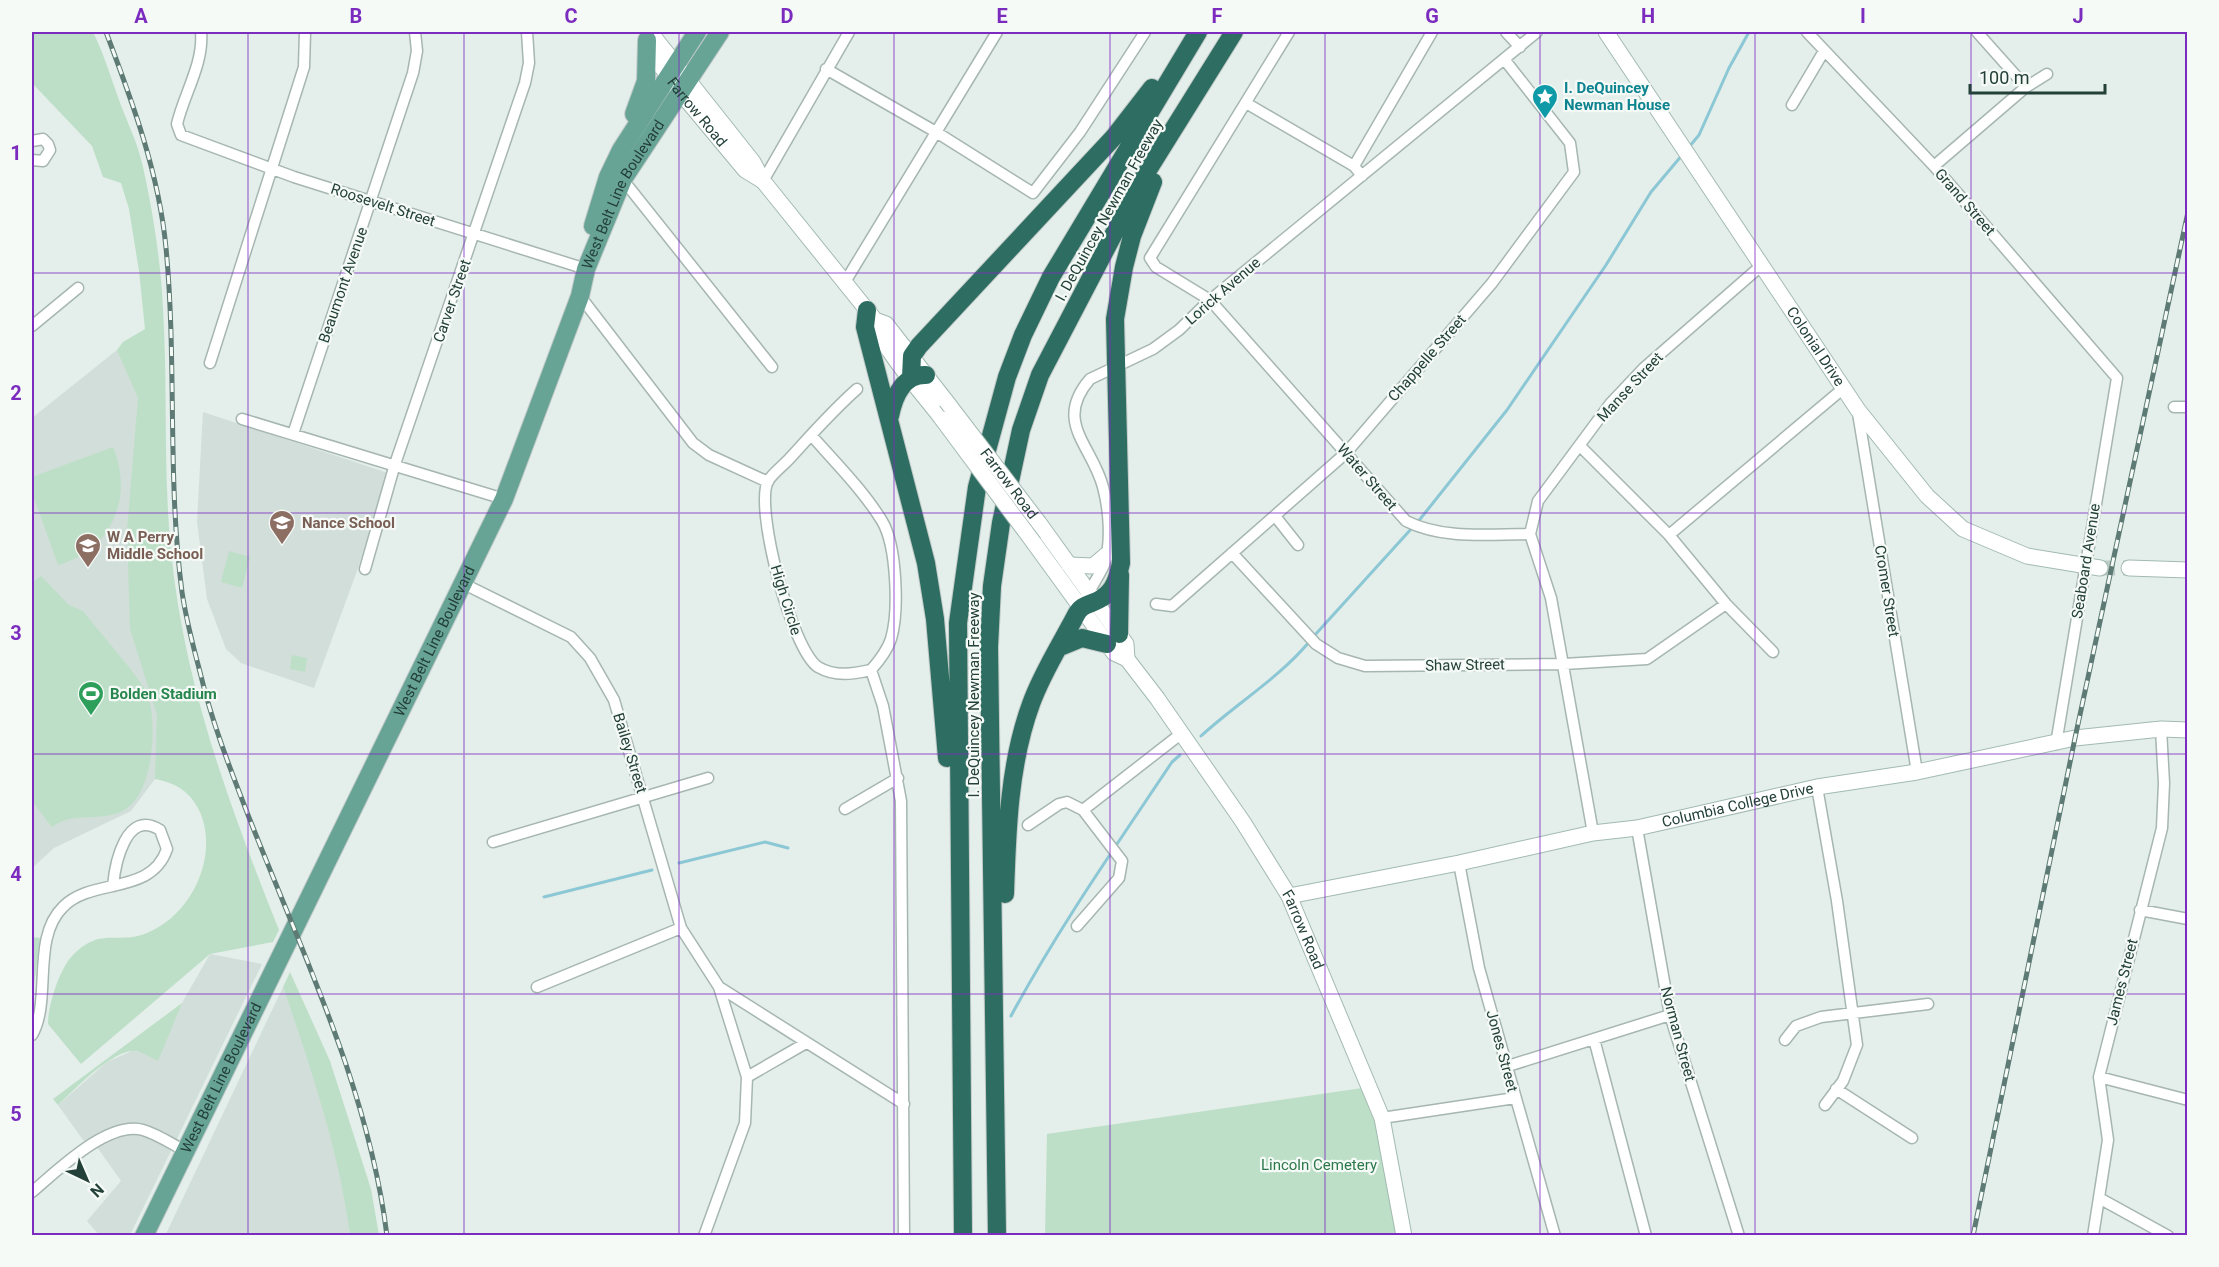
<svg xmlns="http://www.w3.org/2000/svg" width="2219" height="1267" font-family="Roboto,sans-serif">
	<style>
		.built { fill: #d2ded9 }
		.green { fill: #bddfc7 }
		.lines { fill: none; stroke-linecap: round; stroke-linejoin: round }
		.stream { stroke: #8bc7d4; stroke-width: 3 }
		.secondary-tunnel { stroke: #bdcbc7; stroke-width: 15; stroke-dasharray: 15 8; stroke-linecap: butt }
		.street-casing { stroke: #a6b6b1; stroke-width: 13 }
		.secondary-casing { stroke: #a2bab2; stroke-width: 17 }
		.primary-casing { stroke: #c1cac8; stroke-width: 20 }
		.highway-casing { stroke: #c1cac8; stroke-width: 20 }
		.street { stroke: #fff; stroke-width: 10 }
		.secondary { stroke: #fff; stroke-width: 15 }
		.primary { stroke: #68a496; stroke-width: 18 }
		.highway { stroke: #2e6d61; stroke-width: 18 }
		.rail-casing { stroke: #5d7b74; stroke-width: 5 }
		.rail { stroke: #f5faf7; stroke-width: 3; stroke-dasharray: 9; stroke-linecap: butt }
		.secondary-bridge-casing { stroke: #a2bab2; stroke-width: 17; stroke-linecap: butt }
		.secondary-bridge { stroke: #fff; stroke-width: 15 }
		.grid { fill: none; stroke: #7b2cbf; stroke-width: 1.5; stroke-opacity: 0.55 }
		.labels { text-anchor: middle; stroke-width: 4.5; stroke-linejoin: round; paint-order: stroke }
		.culture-label { font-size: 15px; font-weight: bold; fill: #0d838f; stroke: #f5faf7; text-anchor: start }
		.street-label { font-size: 15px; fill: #234039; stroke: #f5faf7 }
		.education-label { font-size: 15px; font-weight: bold; fill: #785e54; stroke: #f5faf7; text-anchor: start }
		.leisure-label { font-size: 15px; font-weight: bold; fill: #27864d; stroke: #f5faf7; text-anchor: start }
		.park-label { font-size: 15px; fill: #2c784b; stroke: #f5faf7 }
		.neatline { fill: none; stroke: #7b2cbf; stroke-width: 2 }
		.grid-label { font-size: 20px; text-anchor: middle; font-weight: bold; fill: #7b2cbf }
	</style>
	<rect width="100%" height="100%" fill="#e4eeea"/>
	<path class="built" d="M117,350L144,387L163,693L155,779L131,811L54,848L32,868V418Z
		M203,412L388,473L357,571L314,688L241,663L226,649L207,599L197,522Z
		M210,954L262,964L130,1235H99L87,1221L121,1181L97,1147L83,1140L58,1105L107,1062L132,1051L145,1053L182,1003Z
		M283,987L317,1085L344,1184L350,1235L165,1236Z"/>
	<path class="green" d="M32,32H93C103,52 110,75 118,97C126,120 138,143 143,167C153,212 161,263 163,309C168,390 163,471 171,551C184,685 230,807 279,930L273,942L210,954L81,1064L48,1024C48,1005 60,966 75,953C102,927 117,945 147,933C192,915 219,856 200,812C190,791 176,783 155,779L157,715L130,629L127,531L138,398L117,350L123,342L145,329L139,271L129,209L121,183L103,177L92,146L32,83Z
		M113,447C134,497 112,550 58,565L32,492V477Z
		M229,551L250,557L242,588L221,582Z
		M41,576L69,605L83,611C95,627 143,681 148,695C157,724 154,789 127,808C106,824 73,810 52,827L32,801V583Z
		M292,655L307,658L305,672L290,669Z
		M32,937L40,938L32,1001Z
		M290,972L330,1061L371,1189L379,1235H350C339,1150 311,1069 283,987Z
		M182,1003L158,1061C150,1057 140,1050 131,1051C107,1055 75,1089 58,1105L53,1099Z
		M1369,1087L1404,1236H1045L1047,1134Z"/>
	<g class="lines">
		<path class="stream" d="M1689,147L1699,135L1729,68L1749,32
			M1417,523L1507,410L1606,265L1651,192L1683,154
			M1314,636L1412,528
			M1201,736C1237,703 1278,679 1310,641
			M679,863L765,842L788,848
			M544,897L652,870
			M1011,1016C1059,927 1116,846 1172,762L1180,755"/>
		<path class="secondary-tunnel" d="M2100,568H2129"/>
		<defs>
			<path id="street" d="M201,32C204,63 184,94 177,124L181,135L294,177L586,269
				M1289,32L1150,258L1156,267L1210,300L1406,521C1444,540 1489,534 1530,534
				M1506,32L1520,47
				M1807,32L1934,166L2117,378L2056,744
				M1977,32L2026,87
				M826,69L936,132L1033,193L1080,132L1145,32
				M1246,103L1354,166
				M1792,105L1824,51
				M32,141L43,139L48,144L50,150L43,161L32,160
				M1934,166L2026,87L2047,74
				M620,176L772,367
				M1362,176L1354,166L1432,32
				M763,181L849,32
				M845,282L997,32
				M580,296L693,443L709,455L768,482
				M32,326L78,288
				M210,363L304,67L305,32
				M2174,407H2188
				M1858,413L1917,772
				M242,419L504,499
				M293,434L413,73L417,51L415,32
				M811,435C835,462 863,490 882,521C897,546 899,612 891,639C887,651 879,661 871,670C853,674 835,677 818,667C792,650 754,508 768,481C773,473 784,465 790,458C812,434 833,410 857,389
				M1580,446L1669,535L1726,604L1773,652
				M1275,516L1298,545
				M1530,534L1538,501L1610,404L1644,368L1762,265
				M1530,534L1551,598L1593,833
				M1669,535L1845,387
				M1232,553L1316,644L1338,658L1365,666L1564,664L1647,659L1726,604
				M365,569L395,464L525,83L529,63L527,32
				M464,584L571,637L590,658L614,700L681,928L719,987L904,1104
				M1086,597C1092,586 1099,576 1104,565C1112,543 1109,509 1103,487C1092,445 1053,422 1090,379L1153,349L1179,330L1210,300L1537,32
				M1156,604L1172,606L1346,453L1492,283L1574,172L1570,143L1504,59
				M871,670L883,706L901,801L904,1236
				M1817,787L1837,901L1857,1045L1843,1081L1825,1105
				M845,809L898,778
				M1028,825L1059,804L1067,802L1083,810L1182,733
				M1637,828L1670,1015L1739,1236
				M493,842L708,778
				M1459,863L1479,968L1555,1236
				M2140,910L2188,919
				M1077,926L1119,878L1122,861L1083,810
				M537,987L681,928
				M32,1035C52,1001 31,938 63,907C92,877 151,896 167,849L160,830C126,808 115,864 113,886
				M1594,1039L1646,1236
				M1785,1040L1796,1026L1821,1017L1928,1004
				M1508,1066L1670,1015
				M747,1077L806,1043
				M2099,1077L2188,1100
				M1836,1089L1912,1138
				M1382,1118L1515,1098
				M32,1192C57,1171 108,1120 143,1130C157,1134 172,1144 185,1151
				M2099,1198L2168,1236
				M704,1236L745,1123L747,1077L719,987
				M2093,1236L2108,1140L2099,1077L2162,828L2164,783L2161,729"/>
			<g id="secondary">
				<path d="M650,32L753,162L763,181L875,320L886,324L946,401"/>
				<path id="s1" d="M1606,32L1858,410L1927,496L1963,529L2027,556L2100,568"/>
				<path id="s2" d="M648,42L654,57L680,92L745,170L763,181"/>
				<path d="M875,320C879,346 925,396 942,419"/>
				<path d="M1039,523L1126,644L1127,659"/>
				<path id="s3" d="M1034,543L1114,653L1127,659L1157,698L1243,822L1289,896L1382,1118L1404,1236"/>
				<path d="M1069,565L1093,566L1106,555"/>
				<path d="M2129,568L2188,570"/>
				<path id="s4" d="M1289,896L1459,863L1593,833L1637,828L1817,787L1917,772L2075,738L2161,729L2188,730"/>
			</g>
			<g id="primary">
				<path d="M634,114L646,81L647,40"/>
				<path d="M593,226L608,177L621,150L697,32"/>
				<path id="s5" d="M144,1236L504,499L580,296L586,269L623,179L720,32"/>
			</g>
			<path id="highway" d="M867,310L865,327L926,563L935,619L947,758
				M911,377L912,356L919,346L1114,137L1152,88
				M890,416C894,396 904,374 926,375
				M1119,634L1120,575
				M1060,647L1082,638L1107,644
				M1005,894C1007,830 1009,764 1031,704C1042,673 1061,644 1076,615C1082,603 1092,605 1102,598C1115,590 1118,576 1121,563L1115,319L1124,267L1132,236L1153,182
				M963,1236L958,623L977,487L1007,377L1023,335L1051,277L1198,32
				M997,1236L989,647L992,586L1001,523L1021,430L1040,375L1143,178L1234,32"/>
		</defs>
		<use href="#street" class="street-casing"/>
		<use href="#secondary" class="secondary-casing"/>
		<use href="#primary" class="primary-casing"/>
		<use href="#highway" class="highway-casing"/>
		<use href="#street" class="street"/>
		<use href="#secondary" class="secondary"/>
		<use href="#primary" class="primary"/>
		<use href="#highway" class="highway"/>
		<defs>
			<path id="rail" d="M106,32C132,101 159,173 166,248C177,363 167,478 182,592C186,619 193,646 200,672C212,723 231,771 250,820C303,955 369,1090 387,1236
				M1973,1236L2075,738L2188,212"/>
		</defs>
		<use href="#rail" class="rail-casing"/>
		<use href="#rail" class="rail"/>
		<defs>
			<g id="secondary-bridge">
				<path id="s6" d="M946,401L1039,523"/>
				<path d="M942,419L1034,543"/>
			</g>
		</defs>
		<use href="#secondary-bridge" class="secondary-bridge-casing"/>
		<use href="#secondary-bridge" class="secondary-bridge"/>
	</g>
	<path class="grid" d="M248,32V1236M464,32V1236M679,32V1236M894,32V1236M1110,32V1236M1325,32V1236M1540,32V1236M1755,32V1236M1971,32V1236M32,273H2188M32,513H2188M32,754H2188M32,994H2188"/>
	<defs>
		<symbol id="sight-pin" viewBox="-11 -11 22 30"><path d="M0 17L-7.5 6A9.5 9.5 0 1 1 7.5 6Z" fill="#0f9aa8" stroke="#f5faf7"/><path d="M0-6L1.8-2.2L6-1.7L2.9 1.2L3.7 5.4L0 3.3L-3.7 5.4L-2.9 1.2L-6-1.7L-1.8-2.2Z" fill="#fff"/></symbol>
		<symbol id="school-pin" viewBox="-11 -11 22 30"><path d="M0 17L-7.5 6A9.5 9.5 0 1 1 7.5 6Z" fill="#8d6e63" stroke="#f5faf7"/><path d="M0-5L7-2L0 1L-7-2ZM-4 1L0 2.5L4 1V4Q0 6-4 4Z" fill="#fff"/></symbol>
		<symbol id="stadium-pin" viewBox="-11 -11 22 30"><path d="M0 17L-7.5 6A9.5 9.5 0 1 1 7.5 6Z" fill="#2e9e5b" stroke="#f5faf7"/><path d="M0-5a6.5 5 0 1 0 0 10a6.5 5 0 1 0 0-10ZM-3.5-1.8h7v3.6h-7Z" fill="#fff"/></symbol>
	</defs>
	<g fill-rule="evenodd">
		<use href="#sight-pin" x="1530" y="82" width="30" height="40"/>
		<use href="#school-pin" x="267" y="508" width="30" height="40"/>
		<use href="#school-pin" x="73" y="531" width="30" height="40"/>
		<use href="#stadium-pin" x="76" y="679" width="30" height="40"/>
	</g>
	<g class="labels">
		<g class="culture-label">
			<text x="1564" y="93">I. DeQuincey<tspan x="1564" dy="17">Newman House</tspan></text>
		</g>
		<g class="street-label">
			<text dy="5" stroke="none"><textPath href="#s2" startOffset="86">Farrow Road</textPath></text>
			<text dy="5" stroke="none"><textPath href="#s5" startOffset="1148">West Belt Line Boulevard</textPath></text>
			<text transform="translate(1965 202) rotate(49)" y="5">Grand Street</text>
			<text transform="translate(383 205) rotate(18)" y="5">Roosevelt Street</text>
			<text transform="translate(1109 210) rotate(-61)" y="5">I. DeQuincey Newman Freeway</text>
			<text transform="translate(343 285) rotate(-71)" y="5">Beaumont Avenue</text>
			<text transform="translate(1223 291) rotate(-41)" y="5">Lorick Avenue</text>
			<text transform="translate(452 301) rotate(-71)" y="5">Carver Street</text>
			<text dy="5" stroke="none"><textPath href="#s1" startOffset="378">Colonial Drive</textPath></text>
			<text transform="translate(1427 358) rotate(-49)" y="5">Chappelle Street</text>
			<text transform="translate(1630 387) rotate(-47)" y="5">Manse Street</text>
			<text transform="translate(1367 477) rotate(49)" y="5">Water Street</text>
			<text dy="5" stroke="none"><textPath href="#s6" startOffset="104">Farrow Road</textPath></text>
			<text transform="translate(2086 561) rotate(-81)" y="5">Seaboard Avenue</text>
			<text transform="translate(1887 591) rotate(81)" y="5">Cromer Street</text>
			<text transform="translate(786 600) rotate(73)" y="5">High Circle</text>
			<text dy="5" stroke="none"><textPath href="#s5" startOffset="662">West Belt Line Boulevard</textPath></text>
			<text transform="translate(1465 665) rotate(-1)" y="5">Shaw Street</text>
			<text transform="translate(974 695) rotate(-90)" y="5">I. DeQuincey Newman Freeway</text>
			<text transform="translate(630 753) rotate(73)" y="5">Bailey Street</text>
			<text dy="5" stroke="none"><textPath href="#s4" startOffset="458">Columbia College Drive</textPath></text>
			<text dy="5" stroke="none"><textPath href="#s3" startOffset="474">Farrow Road</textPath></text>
			<text transform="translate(2122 982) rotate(-76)" y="5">James Street</text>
			<text transform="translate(1678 1034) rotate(75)" y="5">Norman Street</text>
			<text transform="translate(1502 1051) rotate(75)" y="5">Jones Street</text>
			<text dy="5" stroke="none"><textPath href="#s5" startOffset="176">West Belt Line Boulevard</textPath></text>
		</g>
		<g class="education-label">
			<text x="302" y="528">Nance School</text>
			<text x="107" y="542">W A Perry<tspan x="107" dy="17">Middle School</tspan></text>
		</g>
		<g class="leisure-label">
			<text x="110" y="699">Bolden Stadium</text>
		</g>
		<g class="park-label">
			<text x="1319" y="1170">Lincoln Cemetery</text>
		</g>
	</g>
	<rect width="2219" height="1267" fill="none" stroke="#f5faf7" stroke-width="66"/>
	<g transform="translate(87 1180) rotate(136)" stroke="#f5faf7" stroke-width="4.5" paint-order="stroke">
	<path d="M0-4.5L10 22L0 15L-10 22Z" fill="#234039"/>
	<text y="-9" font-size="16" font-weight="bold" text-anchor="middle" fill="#234039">N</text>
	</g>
	<path d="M1970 84v9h135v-9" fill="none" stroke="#234039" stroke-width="3"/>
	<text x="1979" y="84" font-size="18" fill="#234039" stroke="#f5faf7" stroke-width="4.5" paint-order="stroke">100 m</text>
	<rect x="33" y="33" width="2153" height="1201" class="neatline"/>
	<g class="grid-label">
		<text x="141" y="23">A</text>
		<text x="356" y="23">B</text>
		<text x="571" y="23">C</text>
		<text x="787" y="23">D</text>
		<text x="1002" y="23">E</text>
		<text x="1217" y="23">F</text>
		<text x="1432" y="23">G</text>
		<text x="1648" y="23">H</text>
		<text x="1863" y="23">I</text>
		<text x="2078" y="23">J</text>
		<text x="16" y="160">1</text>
		<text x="16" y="400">2</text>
		<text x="16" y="640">3</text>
		<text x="16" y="881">4</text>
		<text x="16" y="1121">5</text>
	</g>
</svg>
